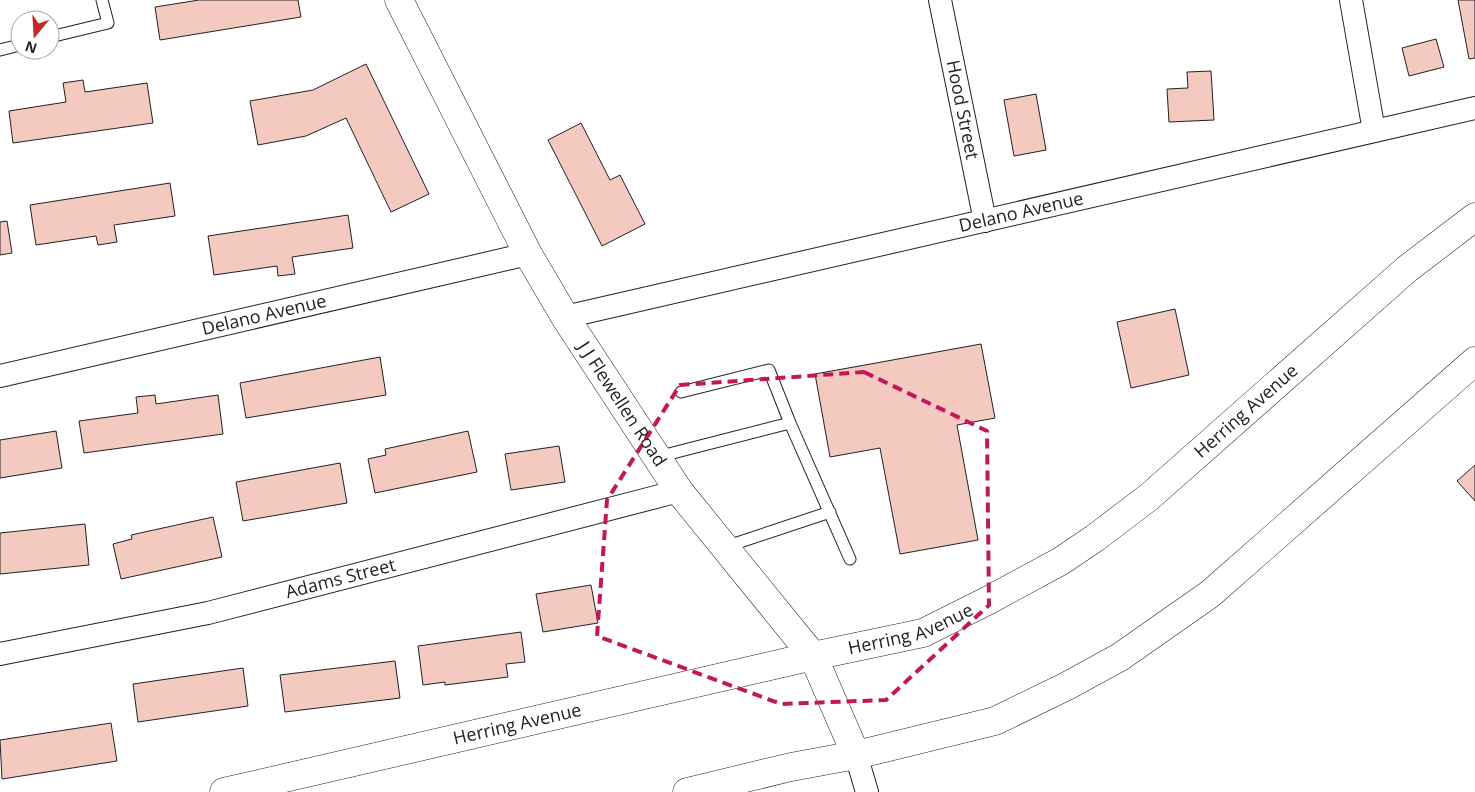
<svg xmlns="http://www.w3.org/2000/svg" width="1475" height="792" font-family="'Open Sans',sans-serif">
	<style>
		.building { fill: #f3c9c0; stroke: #222 }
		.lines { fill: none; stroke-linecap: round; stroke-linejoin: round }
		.lane-casing { stroke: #222; stroke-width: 13 }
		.street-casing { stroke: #222; stroke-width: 24 }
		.secondary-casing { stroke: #222; stroke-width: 29 }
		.lane { stroke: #fff; stroke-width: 11 }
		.street { stroke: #fff; stroke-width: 22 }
		.secondary { stroke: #fff; stroke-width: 28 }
		.marked { fill: none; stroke: #c2185b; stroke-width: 4; stroke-dasharray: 10 6; stroke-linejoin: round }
		.labels { text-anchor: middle; stroke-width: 4; stroke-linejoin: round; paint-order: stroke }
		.street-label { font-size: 18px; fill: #222; stroke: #fff }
	</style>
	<rect width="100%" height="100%" fill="#fff"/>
	<path class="building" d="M199,0H298L301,17L160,40L155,7Z
		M1458,0H1475V58L1469,59Z
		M1436,39L1444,67L1409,76L1402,48Z
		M366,64L429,194L391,212L346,118L306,136L258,145L250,101L313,90Z
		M1211,71L1214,120L1169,122L1167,89L1188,88L1187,72Z
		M83,80L85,92L147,83L153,123L13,143L9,111L66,102L63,83Z
		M1036,94L1046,150L1014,156L1004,100Z
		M581,123L610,180L620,175L645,224L602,246L548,140Z
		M170,183L175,216L114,225L117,242L98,245L96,236L36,245L30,205Z
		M348,215L353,248L292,257L295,274L278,276L277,266L214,275L208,236Z
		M7,221L12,253L0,255V222Z
		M1175,309L1189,375L1131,388L1117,322Z
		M981,344L995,418L957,425L978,540L900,554L880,448L830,457L815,374Z
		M380,357L386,395L246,418L240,383Z
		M155,395L156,404L218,395L223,434L84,453L79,421L138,413L136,397Z
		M56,431L62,468L0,478V440Z
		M468,431L477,472L375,493L368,459L386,455L385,449Z
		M559,446L565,482L511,490L505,454Z
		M340,463L347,503L243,521L236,482Z
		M1475,465V501L1457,481Z
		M213,517L222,557L121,579L113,544L132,539L131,535Z
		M85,524L89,565L0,574V533Z
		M591,585L598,623L543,632L536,594Z
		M521,632L525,662L506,664L508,677L445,685V682L423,685L418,646Z
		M395,661L400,698L285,712L280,675Z
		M243,668L248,706L138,722L133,684Z
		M111,723L117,761L2,779L0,740Z"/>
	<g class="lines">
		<defs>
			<path id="lane" d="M50,37L108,23L102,0
				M0,50L20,45
				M681,392L769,370L790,423L850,559
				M657,457L790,423
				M725,547L830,512"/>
			<g id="street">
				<path id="s1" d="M940,0L985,221"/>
				<path d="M1351,0L1374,131"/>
				<path id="s2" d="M565,317L1475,108"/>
				<path id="s3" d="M0,376L528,254"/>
				<path id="s4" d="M0,654L208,613L679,491"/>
				<path d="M856,755L867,792"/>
			</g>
			<g id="secondary">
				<path id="s5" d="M399,0L528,254L565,317L679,491L813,656L856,755"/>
				<path id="s6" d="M224,792L813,656L923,633L989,600L1061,561L1095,538L1149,497L1407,269L1475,217"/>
				<path d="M687,792L791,767L856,755L995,721L1067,686L1120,657L1210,594L1475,361"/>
			</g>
		</defs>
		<use href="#lane" class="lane-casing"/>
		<use href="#street" class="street-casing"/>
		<use href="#secondary" class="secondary-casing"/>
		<use href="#lane" class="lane"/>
		<use href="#street" class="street"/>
		<use href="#secondary" class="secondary"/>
	</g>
	<path class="marked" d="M864,372L987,431L989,605L886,700L781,704L597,636L607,500L680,385Z"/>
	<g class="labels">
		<g class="street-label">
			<text dy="6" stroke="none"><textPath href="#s1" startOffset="112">Hood Street</textPath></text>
			<text dy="6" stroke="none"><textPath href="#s2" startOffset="468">Delano Avenue</textPath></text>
			<text dy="6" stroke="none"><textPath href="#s3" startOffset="271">Delano Avenue</textPath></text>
			<text dy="6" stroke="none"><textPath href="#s5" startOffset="462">J J Flewellen Road</textPath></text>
			<text dy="6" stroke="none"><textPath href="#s6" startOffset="1111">Herring Avenue</textPath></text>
			<text dy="6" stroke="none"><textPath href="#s4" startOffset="349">Adams Street</textPath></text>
			<text dy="6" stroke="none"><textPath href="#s6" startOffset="706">Herring Avenue</textPath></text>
			<text dy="6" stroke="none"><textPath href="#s6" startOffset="301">Herring Avenue</textPath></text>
		</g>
	</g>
	<g transform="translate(35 35) rotate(198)"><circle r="24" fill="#ffffff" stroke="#a7a7a7"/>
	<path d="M0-4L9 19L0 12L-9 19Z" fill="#c62828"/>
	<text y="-8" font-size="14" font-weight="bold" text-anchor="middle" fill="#222222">N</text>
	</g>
</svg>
